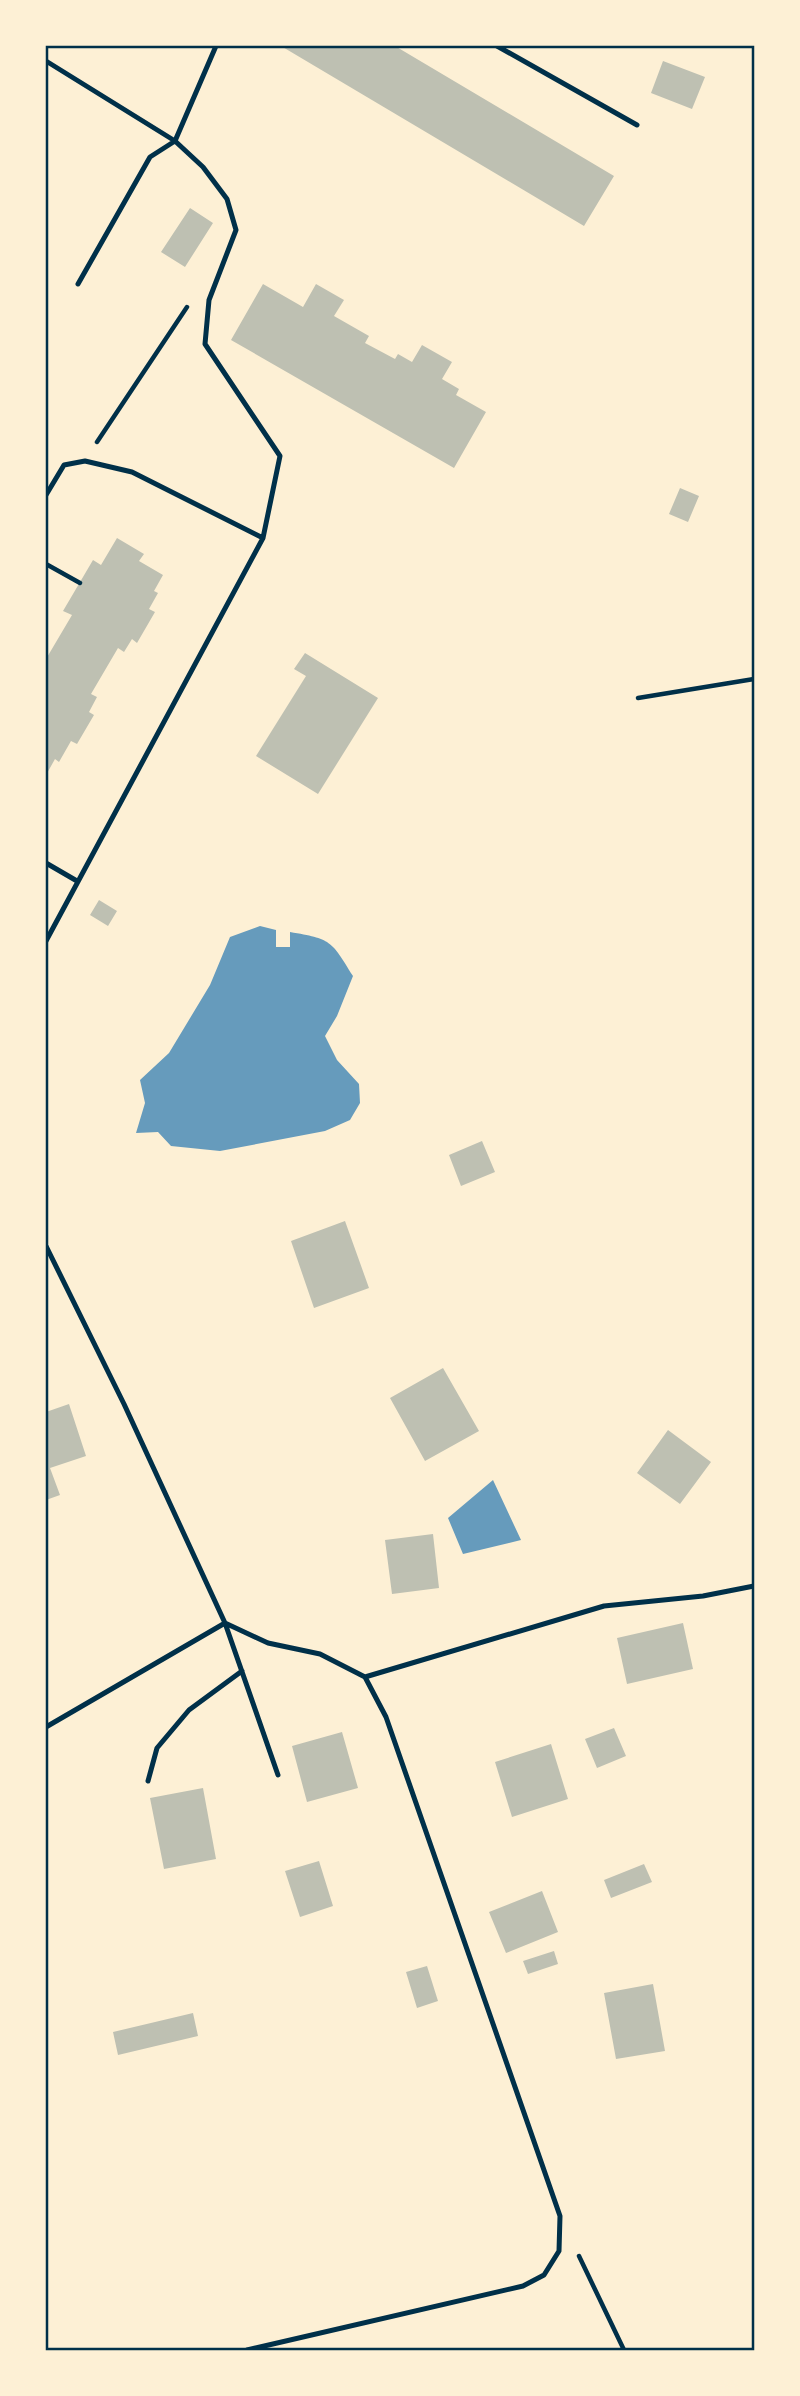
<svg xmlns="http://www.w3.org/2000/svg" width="800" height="2396" font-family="Raleway,sans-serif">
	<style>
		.water { fill: #669bbc }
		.building { fill: #bec0b2 }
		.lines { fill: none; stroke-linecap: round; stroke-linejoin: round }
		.path { stroke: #003049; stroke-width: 4.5 }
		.service { stroke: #003049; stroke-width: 5 }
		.neatline { fill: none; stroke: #003049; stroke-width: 2.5 }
	</style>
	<rect width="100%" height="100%" fill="#fdf0d5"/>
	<path class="water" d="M260,926L276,930V947H290V932C331,939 331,940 353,976L337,1016L325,1036L337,1060L359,1084L360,1103L350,1120L325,1131L220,1151L171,1146L158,1132L136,1133L145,1103L140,1080L169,1053L210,985L230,937Z
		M493,1480L521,1540L463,1554L448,1518Z"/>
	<path class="building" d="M281,46H395L614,176L584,226Z
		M663,61L705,77L692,109L651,93Z
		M190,208L213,223L185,267L161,252Z
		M263,284L303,307L316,284L344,300L334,316L369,336L365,343L395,359L398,354L412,362L422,345L452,362L442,379L459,389L456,395L486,412L454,468L231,340Z
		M680,488L699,496L688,522L669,514Z
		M117,538L144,554L139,561L163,575L154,591L158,593L149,609L155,612L137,643L132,639L124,652L118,648L91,694L97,697L89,712L94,715L77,744L71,741L59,762L55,759L46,775V659L72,615L63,611L93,560L101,565Z
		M305,653L378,698L318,794L256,756L306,676L294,669Z
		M99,900L117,911L108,926L90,915Z
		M482,1141L495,1172L461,1186L449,1155Z
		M345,1221L369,1288L314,1308L291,1241Z
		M443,1368L479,1431L425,1461L390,1398Z
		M69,1404L86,1456L50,1468L60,1495L46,1500V1412Z
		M668,1430L711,1462L680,1504L637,1473Z
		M433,1534L439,1588L392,1594L385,1540Z
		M683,1623L693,1669L627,1684L617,1638Z
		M614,1728L626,1756L597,1768L585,1739Z
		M342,1732L358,1788L307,1802L292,1746Z
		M551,1744L568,1799L512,1817L495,1762Z
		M203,1788L216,1859L164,1869L150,1798Z
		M319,1861L333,1906L300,1917L285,1871Z
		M644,1864L652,1882L611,1898L604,1880Z
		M542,1891L558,1932L506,1953L489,1912Z
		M554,1951L558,1964L528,1974L523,1961Z
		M427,1966L438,2001L417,2008L406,1972Z
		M653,1984L665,2051L616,2059L604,1993Z
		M193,2013L198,2036L118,2055L113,2032Z"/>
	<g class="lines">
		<path class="path" d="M97,442L187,307
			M46,564L80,583
			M638,698L754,679
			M579,2256L624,2350"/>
		<path class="service" d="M497,46L637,125
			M46,61L175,141L203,167L227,199L236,230L209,300L205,344L280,456L263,538L46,941
			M78,284L150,157L175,141L216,46
			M46,495L64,465L85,461L132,472L263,538
			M46,863L77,881
			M46,1246L124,1404L225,1623L268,1643L320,1654L365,1677L386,1717L560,2216L559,2251L544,2275L523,2286L247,2350
			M365,1677L604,1606L703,1596L754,1586
			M46,1727L225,1623L278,1775
			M148,1781L157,1748L189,1710L242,1671"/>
	</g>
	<rect width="800" height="2396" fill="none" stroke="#fdf0d5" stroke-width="94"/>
	<rect x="47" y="47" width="706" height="2302" class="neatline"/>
</svg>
